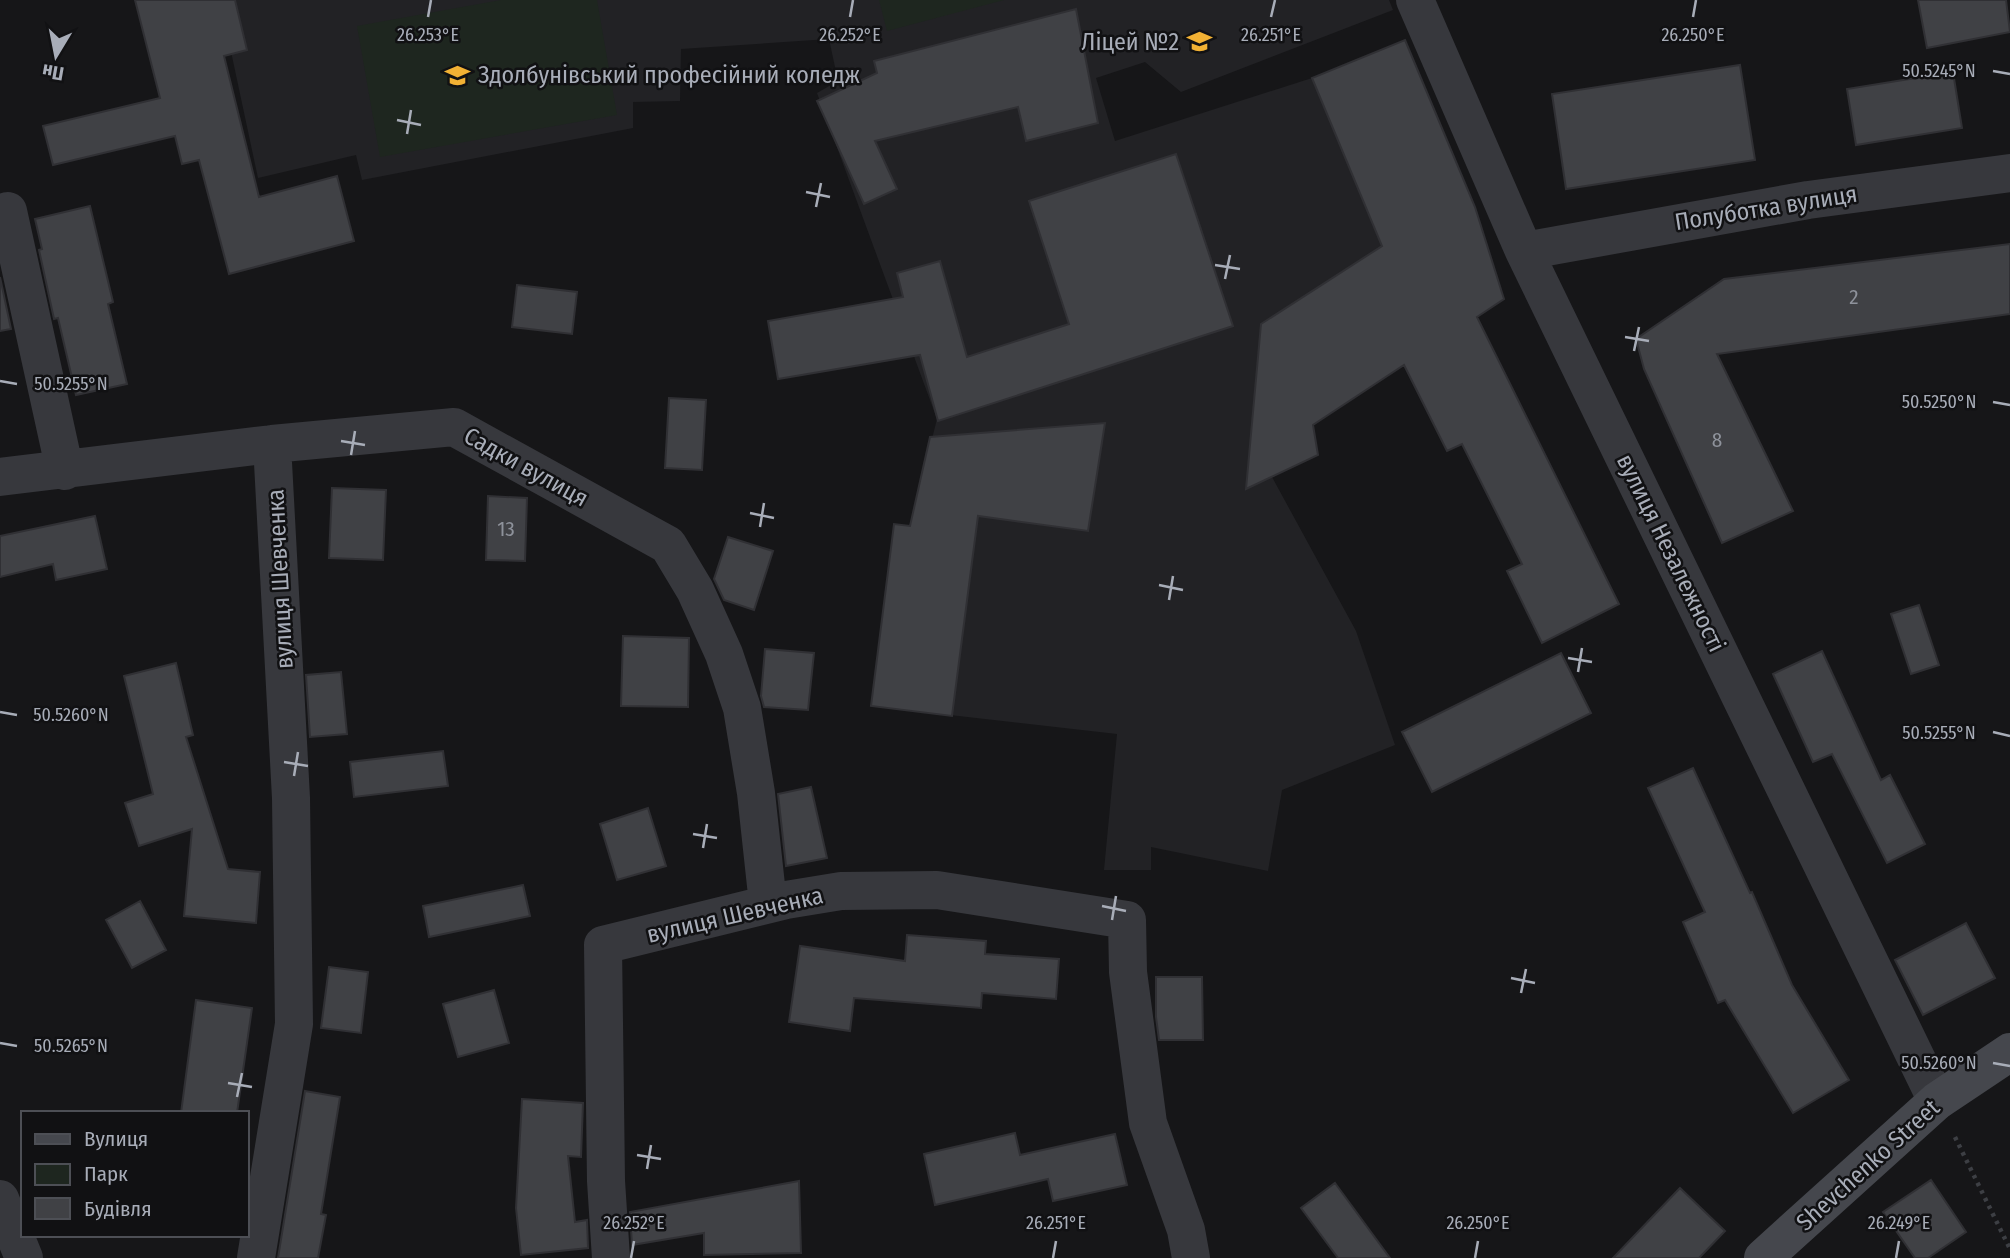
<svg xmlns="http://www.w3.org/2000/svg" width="2010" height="1258" font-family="'Fira Sans Condensed',sans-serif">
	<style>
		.built { fill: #222225 }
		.green { fill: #1e261f }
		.building { fill: #404145; stroke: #303034; stroke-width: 2 }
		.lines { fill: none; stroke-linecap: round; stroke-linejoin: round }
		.path { stroke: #3d3f44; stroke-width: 4.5; stroke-dasharray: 3.5 5; stroke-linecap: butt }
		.street { stroke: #37383d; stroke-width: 38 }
		.secondary { stroke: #45474d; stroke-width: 38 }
		.ticks { fill: none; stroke: #a8adb8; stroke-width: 2.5 }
		.labels { text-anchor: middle; stroke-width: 5; stroke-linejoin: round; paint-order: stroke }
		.number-label { font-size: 21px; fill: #8e929b }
		.poi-label { font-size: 24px; fill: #a8adb8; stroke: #111113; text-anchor: end }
		.street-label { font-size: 24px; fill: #a8adb8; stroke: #111113 }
		.ticks-label { font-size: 18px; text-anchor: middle; fill: #a8adb8; stroke: #111113; stroke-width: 5; stroke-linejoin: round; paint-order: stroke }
	</style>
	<rect width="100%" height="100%" fill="#161618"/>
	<path class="built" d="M220,0H1389L1393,10L1181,92L1145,62L1096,78L1115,141L1312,78L1405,40L1504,299L1313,425L1318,455L1272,477L1356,631L1395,745L1282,790L1268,871L1151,847V870H1104L1117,734L871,706L894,524L910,526L937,419L817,93L838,81L829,39L681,49L680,101L633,102V128L362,180L356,155L258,178Z"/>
	<path class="green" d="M501,0H597L617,115L380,157L357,26Z
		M879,0H1004L887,31Z"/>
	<path class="building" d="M135,0H235L247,50L224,56L259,197L337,176L354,241L229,274L199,160L182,164L175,136L53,165L43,126L160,98Z
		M1918,0H2006L2010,32L1927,48Z
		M1076,9L1098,123L1026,141L1018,107L875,141L897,189L864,204L817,101L877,73L874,61Z
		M1405,40L1475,207L1504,299L1477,317L1619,604L1542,643L1507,571L1522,564L1462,444L1447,451L1404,365L1313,425L1318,455L1246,489L1261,324L1382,246L1312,78Z
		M1740,65L1755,160L1566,189L1552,94Z
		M1953,72L1962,128L1856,145L1847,89Z
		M1176,154L1233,326L938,421L920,355L778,379L768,321L903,297L897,273L940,261L967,357L1069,324L1029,201Z
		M90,206L113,302L108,304L127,384L76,395L58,318L54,319L39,250L42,249L35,219Z
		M2010,244V314L1717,354L1793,511L1722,543L1644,369L1636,339L1724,279Z
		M0,277L11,329L0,331Z
		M517,285L577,292L572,334L512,327Z
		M669,398L706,400L702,470L665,468Z
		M1105,423L1088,531L978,516L952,716L871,706L894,524L910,526L930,437Z
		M332,488L386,490L383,560L329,558Z
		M488,496L527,498L525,561L486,560Z
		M95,516L107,569L56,580L53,564L0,577V536Z
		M728,537L773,551L754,610L724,600L714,579Z
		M1919,605L1939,665L1911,674L1891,614Z
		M623,636L689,638L688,707L621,706Z
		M765,649L814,653L808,710L764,707L761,696Z
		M1822,651L1881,780L1890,775L1925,844L1887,863L1832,754L1813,762L1773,674Z
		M1561,653L1591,713L1432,792L1402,732Z
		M176,663L193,735L186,737L228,869L260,872L256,923L184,916L192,829L139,846L125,803L153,794L124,676Z
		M341,672L347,734L310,737L306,675Z
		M443,751L448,786L354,797L350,762Z
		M1693,768L1750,893L1752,892L1792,985L1849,1080L1793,1113L1725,1000L1718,1003L1683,922L1705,912L1648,788Z
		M811,787L827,858L786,866L778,794Z
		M648,808L666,866L617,880L600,824Z
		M523,885L530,916L429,937L423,906Z
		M140,901L166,950L132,968L106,920Z
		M1966,923L1995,978L1923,1015L1895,960Z
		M907,935L986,941L985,954L1059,959L1056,999L982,993L981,1008L854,998L850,1031L789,1022L800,946L905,961Z
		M329,967L368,972L361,1033L321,1028Z
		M1156,977H1202L1203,1040H1159L1156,1017Z
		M494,990L509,1043L458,1057L443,1004Z
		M196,1000L252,1008L237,1113H181Z
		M305,1091L340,1097L321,1214L326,1215L318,1258H278Z
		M522,1099L583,1103L581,1157L568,1156L575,1222L587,1220L588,1248L521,1255L516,1208Z
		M1015,1133L1020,1155L1115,1134L1127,1185L1053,1201L1048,1179L935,1205L924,1154Z
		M1931,1180L1966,1232L1928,1258H1915L1883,1212Z
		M799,1181L801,1253L704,1255V1233L632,1245L630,1212Z
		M1335,1183L1390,1258H1338L1301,1208Z
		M1680,1188L1725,1231L1699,1258H1613Z"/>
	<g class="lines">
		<path class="path" d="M1955,1137L2010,1249"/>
		<path class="street" d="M1415,0L1524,251L1937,1101
			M0,213L8,211L65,471
			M1524,251L1808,200L2010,173
			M0,477L272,444L454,427L668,545L695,590L724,654L742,708L756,793L768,904
			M0,1199L24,1258
			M256,1258L294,1024L291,798L272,444
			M611,1258L606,1181L603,945L786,900L841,891L937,890L1127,920L1128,972L1148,1123L1186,1230L1191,1258"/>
		<path class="secondary" d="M1763,1258L1937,1101L2010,1052"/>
	</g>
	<path class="ticks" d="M428,17L431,0M850,17L853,0M1271,17L1275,0M1693,17L1696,0M1993,71L2010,74M397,120L421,125M407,134L411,110M806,192L830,197M816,207L821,183M1215,265L1240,269M1225,279L1230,255M1625,337L1649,341M1634,351L1639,327M0,381L17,384M1993,402L2010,405M341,441L365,445M351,455L355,431M750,513L774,518M760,527L764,503M1159,585L1183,590M1169,600L1173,576M1568,658L1592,662M1578,672L1582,648M0,712L17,715M1993,732L2010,736M284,762L308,766M294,776L298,752M693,834L717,838M703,848L707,824M1102,906L1126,911M1112,920L1116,896M1511,978L1535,983M1521,993L1526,969M0,1043L17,1046M1993,1063L2010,1066M228,1083L252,1087M237,1097L242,1073M637,1155L661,1159M647,1169L651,1145M631,1258L634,1241M1053,1258L1056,1241M1475,1258L1478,1241M1896,1258L1899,1241"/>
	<defs>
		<symbol id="school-bare" viewBox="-9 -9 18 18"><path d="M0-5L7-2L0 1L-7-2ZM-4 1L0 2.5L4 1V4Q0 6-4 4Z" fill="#f2b134" stroke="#111113" stroke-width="2.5" paint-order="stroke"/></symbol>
		<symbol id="university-bare" viewBox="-9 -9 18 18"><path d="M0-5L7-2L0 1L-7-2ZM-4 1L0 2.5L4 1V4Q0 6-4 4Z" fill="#f2b134" stroke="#111113" stroke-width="2.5" paint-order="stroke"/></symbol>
	</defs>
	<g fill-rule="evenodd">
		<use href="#school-bare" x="1182" y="24" width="35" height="35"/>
		<use href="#university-bare" x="440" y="58" width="35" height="35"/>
	</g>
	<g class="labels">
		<g class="number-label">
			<text x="1854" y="304">2</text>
			<text x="1717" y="447">8</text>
			<text x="506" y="536">13</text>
		</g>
		<g class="poi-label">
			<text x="1179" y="50">Ліцей №2</text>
			<text x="478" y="83" text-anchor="start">Здолбунівський професійний коледж</text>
		</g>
		<g class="street-label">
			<text transform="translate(1766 208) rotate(-9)" y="8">Полуботка вулиця</text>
			<text transform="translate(526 467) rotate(29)" y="8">Садки вулиця</text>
			<text transform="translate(1671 553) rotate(64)" y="8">вулиця Незалежності</text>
			<text transform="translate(280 579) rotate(-93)" y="8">вулиця Шевченка</text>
			<text transform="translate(735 915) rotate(-13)" y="8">вулиця Шевченка</text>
			<text transform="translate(1868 1165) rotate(-42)" y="8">Shevchenko Street</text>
		</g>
	</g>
	<g class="ticks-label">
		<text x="428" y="41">26.253°E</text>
		<text x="850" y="41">26.252°E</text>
		<text x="1271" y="41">26.251°E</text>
		<text x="1693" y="41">26.250°E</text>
		<text x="1939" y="77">50.5245°N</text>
		<text x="71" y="390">50.5255°N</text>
		<text x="1939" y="408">50.5250°N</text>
		<text x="71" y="721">50.5260°N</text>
		<text x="1939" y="739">50.5255°N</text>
		<text x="71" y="1052">50.5265°N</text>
		<text x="1939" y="1069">50.5260°N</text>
		<text x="634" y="1229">26.252°E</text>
		<text x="1056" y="1229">26.251°E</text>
		<text x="1478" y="1229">26.250°E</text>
		<text x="1899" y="1229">26.249°E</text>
	</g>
	<rect x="21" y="1111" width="228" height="126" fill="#111113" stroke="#4d4f55" stroke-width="2"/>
	<rect x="35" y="1134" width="35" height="10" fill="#45474d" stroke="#4d4f55" stroke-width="2"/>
	<text x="84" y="1146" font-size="21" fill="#a8adb8">Вулиця</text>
	<rect x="35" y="1164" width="35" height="21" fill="#1e261f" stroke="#4d4f55" stroke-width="2"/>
	<text x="84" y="1181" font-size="21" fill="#a8adb8">Парк</text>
	<rect x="35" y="1198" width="35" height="21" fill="#404145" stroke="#4d4f55" stroke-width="2"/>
	<text x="84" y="1216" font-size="21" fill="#a8adb8">Будівля</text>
	<g transform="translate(56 56) rotate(190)" stroke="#111113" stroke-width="5" paint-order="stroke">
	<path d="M0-5L12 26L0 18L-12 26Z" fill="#a8adb8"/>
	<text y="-10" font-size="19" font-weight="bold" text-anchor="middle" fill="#a8adb8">Пн</text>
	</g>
</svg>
